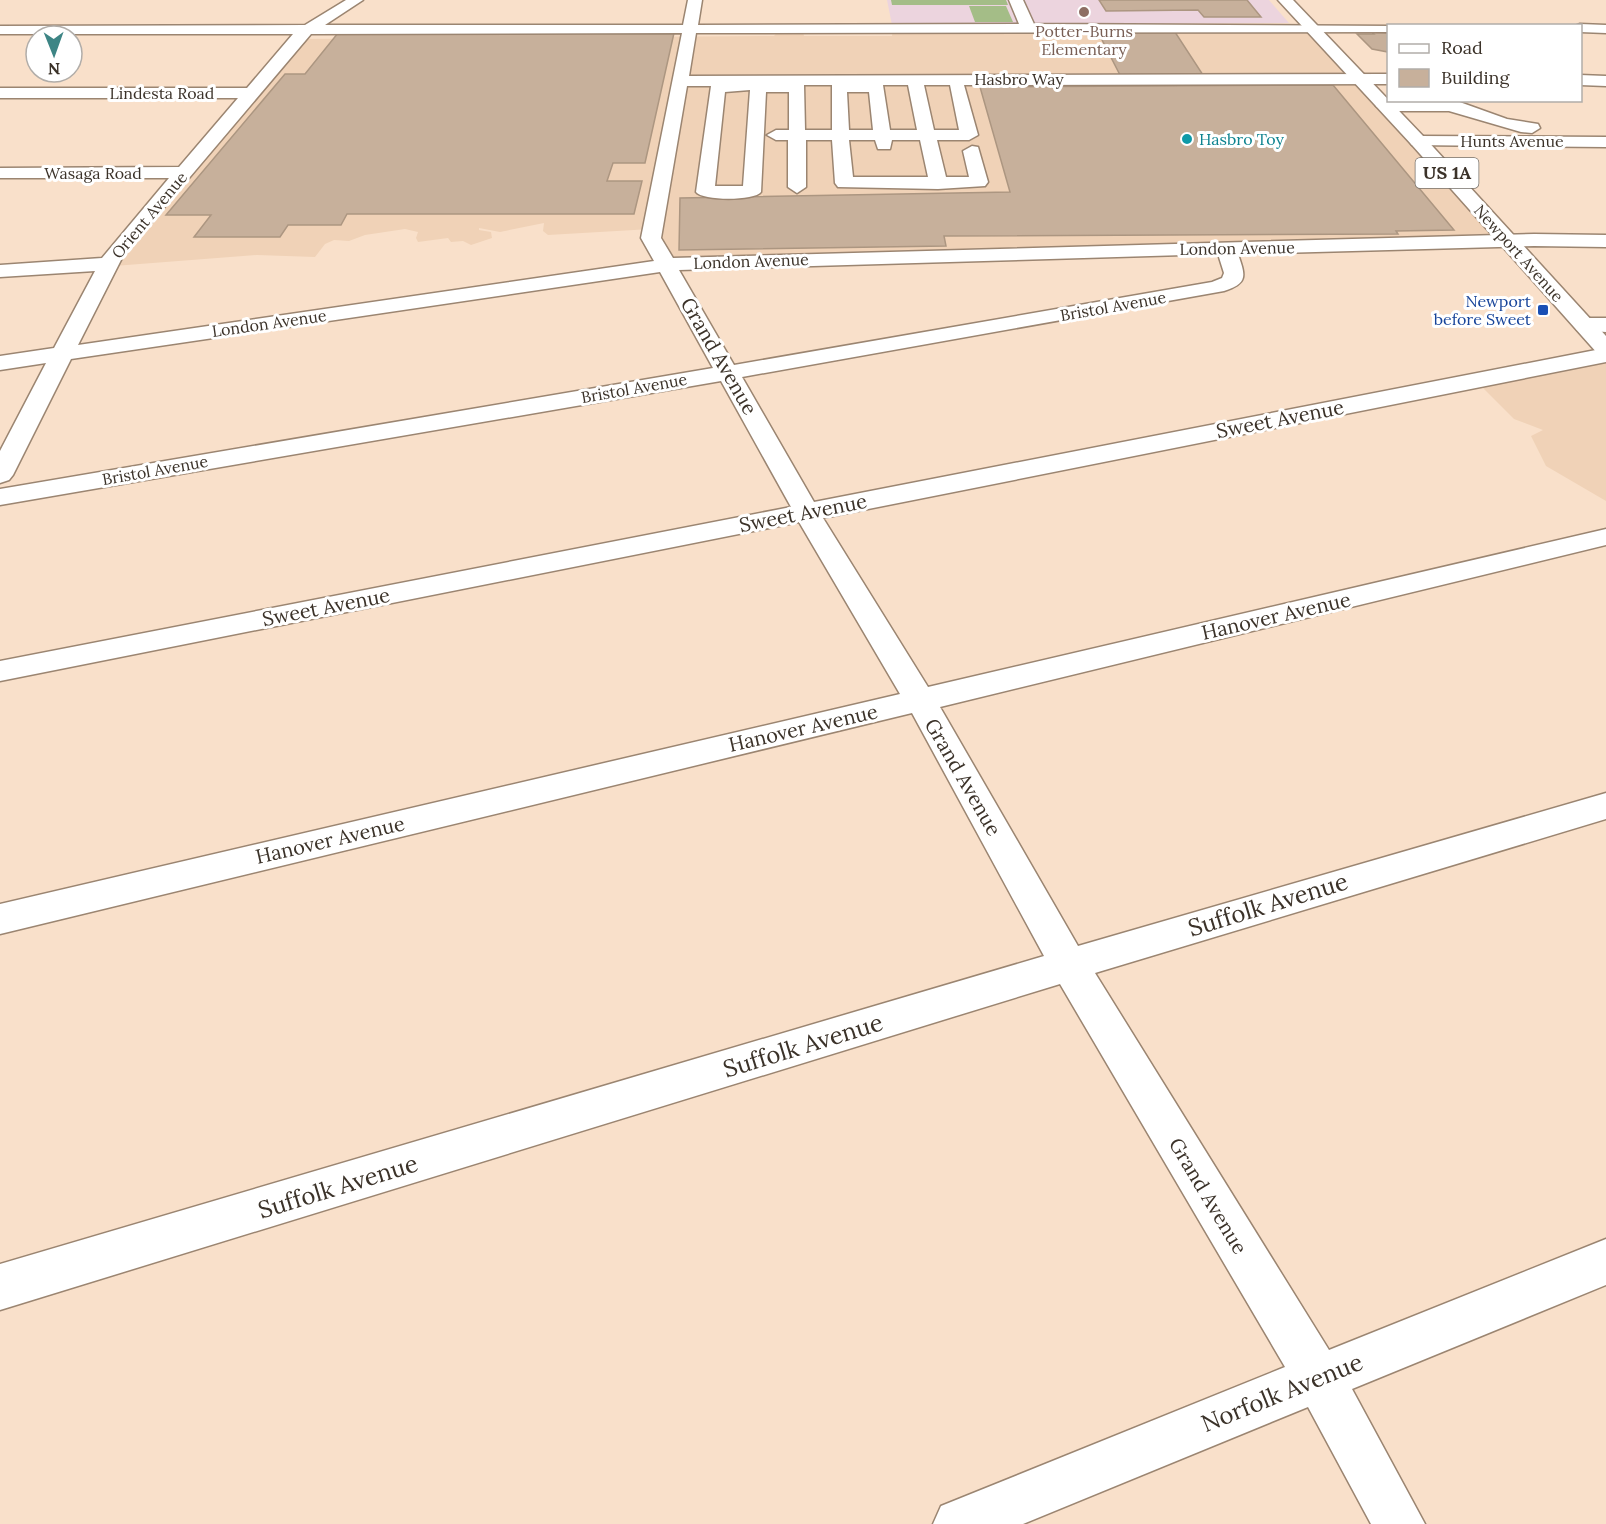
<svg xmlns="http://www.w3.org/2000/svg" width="1606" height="1524" font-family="Lora,serif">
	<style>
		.built { fill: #f0d2b7 }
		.education { fill: #ecd4de }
		.green { fill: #a4bd87 }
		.building { fill: #c7b09b; stroke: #ac9681; stroke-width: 1.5 }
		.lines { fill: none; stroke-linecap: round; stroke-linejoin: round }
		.minor-casing { stroke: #9b8571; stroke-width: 3 }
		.major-casing { stroke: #9b8571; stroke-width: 3 }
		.minor { fill: #fff; fill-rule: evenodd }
		.major { fill: #fff; fill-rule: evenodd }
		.education-dot { fill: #8d6e63; stroke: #fff; stroke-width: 2 }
		.culture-dot { fill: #0f9aa8; stroke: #fff; stroke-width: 2 }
		.transit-dot { fill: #1a4fb4; stroke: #fff; stroke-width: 2 }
		.labels { text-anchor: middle; stroke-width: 6; stroke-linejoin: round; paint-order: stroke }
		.far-education-label { font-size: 16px; fill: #785e54; stroke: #fff }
		.far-street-label { font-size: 16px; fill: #3b3229; stroke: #fff }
		.far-culture-label { font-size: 16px; fill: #0d838f; stroke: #fff; text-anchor: start }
		.far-transit-label { font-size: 16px; fill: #164399; stroke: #fff; text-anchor: end }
		.shield { fill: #fff; stroke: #767069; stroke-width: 1.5 }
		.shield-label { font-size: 18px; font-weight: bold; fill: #3b3229 }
		.street-label { font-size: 20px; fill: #3b3229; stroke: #fff }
		.near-street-label { font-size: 24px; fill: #3b3229; stroke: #fff }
	</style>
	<rect width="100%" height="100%" fill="#f9e0ca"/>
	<path class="built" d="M782,27L802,28L804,36H892L893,27H1310L1504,237L667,263L651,229L548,235L543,231L544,223L500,232L479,228V230L491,232L492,238L471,245L463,241L451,242L448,238L418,242L416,238L418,232L405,229L365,235L349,241L334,240L325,244L315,257L257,255L101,267L234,104L242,90L295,39L774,36Z
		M1561,356L1606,357V501L1546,466L1531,436L1543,430L1514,419L1470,375Z"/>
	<path class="education" d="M887,0H1269L1289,23L892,25Z"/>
	<path class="green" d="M891,0H1006L1008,5H892Z
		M969,6H1006L1013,22H975Z"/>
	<path class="building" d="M1099,0H1247L1261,17H1204L1198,10L1106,11Z
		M1098,32H1175L1203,75H1120Z
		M1372,32L1388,33V52L1372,49L1357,34H1374Z
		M338,33H674L645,163H613L607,181H642L634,214H347L341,225H288L280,237H194L211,215H166L285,74H305Z
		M1333,85L1454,230L1396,231L1398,234L944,236L946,246L679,250L680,198L1010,192L980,87Z"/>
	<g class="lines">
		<defs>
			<path id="minor" d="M346,0H363L325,25H683L688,0H702L698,25L1019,24L1009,0H1023L1034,24L1393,26H1388V32L696,33L689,76L1388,74V84L964,85L978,135L969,140H937L946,177H969L963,151L972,146L978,147L988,182L985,186L938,189L838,187L835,183L832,140H806V187L797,193L788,187V140H776L767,135L776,130H789V92H766L761,192C755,201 702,201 696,192L711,86H687L661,238L673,258L1534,234L1606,235V247L1534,246L1238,254C1245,275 1249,283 1224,291L742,377L814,502L1606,348V362L823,518L928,687L1606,529V545L940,707L1078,946L1606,793V819L1095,973L1329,1350L1606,1239V1285L1352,1389L1425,1524H1371L1308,1407L1023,1524H933L941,1506L1285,1367L1060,984L0,1310V1264L1044,956L912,713L0,934V904L900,694L799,522L0,681V661L791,507L721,381L0,505V489L713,368L660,272L71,359L13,475L9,480L0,483V451L46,363L0,370V356L54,348L95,271L0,277V265L102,258L169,178H0V168L179,167L238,98H0V88H247L293,34H0V26L305,25ZM682,33L641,238L654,261L78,345L123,256L311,34ZM804,85H832V130H805ZM883,85H908L917,130H890ZM924,85H950L959,130H934ZM750,90L743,186H715L725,92ZM847,92H869L873,130H849ZM849,140H875L878,149H890L892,140H920L928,177H853ZM1218,254L1224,273L1222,278L1212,282L734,365L679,270Z
				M1580,24L1606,25V33L1580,32V26H1575Z
				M1580,75L1606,76V86L1580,85Z
				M1454,100L1507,119L1538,124L1540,128L1532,133L1521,132L1449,111H1384L1376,106L1384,101Z
				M1418,136L1606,137V147L1412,145L1409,141Z
				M1585,318H1606V332L1577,330L1574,325L1577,320Z"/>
			<path id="major" d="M1278,0H1293L1424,137L1606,336V356L1598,354L1412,145Z"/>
		</defs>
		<use href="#minor" class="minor-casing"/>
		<use href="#major" class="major-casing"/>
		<use href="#minor" class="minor"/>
		<use href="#major" class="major"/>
	</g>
	<circle class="education-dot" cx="1084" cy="12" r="6"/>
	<circle class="culture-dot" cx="1187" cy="139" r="6"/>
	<rect class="transit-dot" x="1537" y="304" width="12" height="12" rx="3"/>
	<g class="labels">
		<g class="far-education-label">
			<text x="1084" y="37">Potter-Burns<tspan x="1084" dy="18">Elementary</tspan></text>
		</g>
		<g class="far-street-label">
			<text x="1019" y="85">Hasbro Way</text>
			<text x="162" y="99">Lindesta Road</text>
			<text x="1512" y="147">Hunts Avenue</text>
			<text x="93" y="179">Wasaga Road</text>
			<text transform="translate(149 215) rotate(-50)" y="6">Orient Avenue</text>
			<text transform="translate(1237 248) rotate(-1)" y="6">London Avenue</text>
			<text transform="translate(1519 253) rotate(48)" y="6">Newport Avenue</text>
			<text transform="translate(751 261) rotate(-2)" y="6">London Avenue</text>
			<text transform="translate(1113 306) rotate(-10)" y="6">Bristol Avenue</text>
			<text transform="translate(269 323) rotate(-8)" y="6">London Avenue</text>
			<text transform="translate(634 388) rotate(-10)" y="6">Bristol Avenue</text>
			<text transform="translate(155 470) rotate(-10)" y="6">Bristol Avenue</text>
		</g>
		<g class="far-culture-label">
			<text x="1199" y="145">Hasbro Toy</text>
		</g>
		<g class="far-transit-label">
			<text x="1531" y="307">Newport<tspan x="1531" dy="18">before Sweet</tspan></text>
		</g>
		<rect class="shield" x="1415.5" y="158" width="63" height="30" rx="4.5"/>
		<g class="shield-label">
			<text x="1447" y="179">US 1A</text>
		</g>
		<g class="street-label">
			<text transform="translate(719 356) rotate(60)" y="7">Grand Avenue</text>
			<text transform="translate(1280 419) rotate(-11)" y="7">Sweet Avenue</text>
			<text transform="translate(803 513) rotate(-11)" y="7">Sweet Avenue</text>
			<text transform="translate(326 607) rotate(-11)" y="7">Sweet Avenue</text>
			<text transform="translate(1276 616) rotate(-13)" y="7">Hanover Avenue</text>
			<text transform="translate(803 728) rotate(-13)" y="7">Hanover Avenue</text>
			<text transform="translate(963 777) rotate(60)" y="7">Grand Avenue</text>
			<text transform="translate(330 840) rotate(-13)" y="7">Hanover Avenue</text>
			<text transform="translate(1208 1196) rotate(59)" y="7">Grand Avenue</text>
		</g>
		<g class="near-street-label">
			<text transform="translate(1268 905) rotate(-17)" y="8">Suffolk Avenue</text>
			<text transform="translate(803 1046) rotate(-17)" y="8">Suffolk Avenue</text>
			<text transform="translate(338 1187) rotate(-17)" y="8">Suffolk Avenue</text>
			<text transform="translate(1282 1393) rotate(-22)" y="8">Norfolk Avenue</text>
		</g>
	</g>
	<rect x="1387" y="24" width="195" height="78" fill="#ffffff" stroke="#b1ada9" stroke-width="1.5"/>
	<rect x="1399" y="44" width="30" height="9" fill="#ffffff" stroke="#b1ada9" stroke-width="1.5"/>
	<text x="1441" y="54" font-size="18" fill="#3b3229">Road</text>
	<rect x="1399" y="69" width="30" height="18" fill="#c7b09b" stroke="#b1ada9" stroke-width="1.5"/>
	<text x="1441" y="84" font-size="18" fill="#3b3229">Building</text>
	<g transform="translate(54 54) rotate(179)"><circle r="28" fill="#ffffff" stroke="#b1ada9" stroke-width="1.5"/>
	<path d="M0-4.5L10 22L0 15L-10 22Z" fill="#3d8585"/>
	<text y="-9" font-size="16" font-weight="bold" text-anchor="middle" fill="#3b3229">N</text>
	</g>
</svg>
